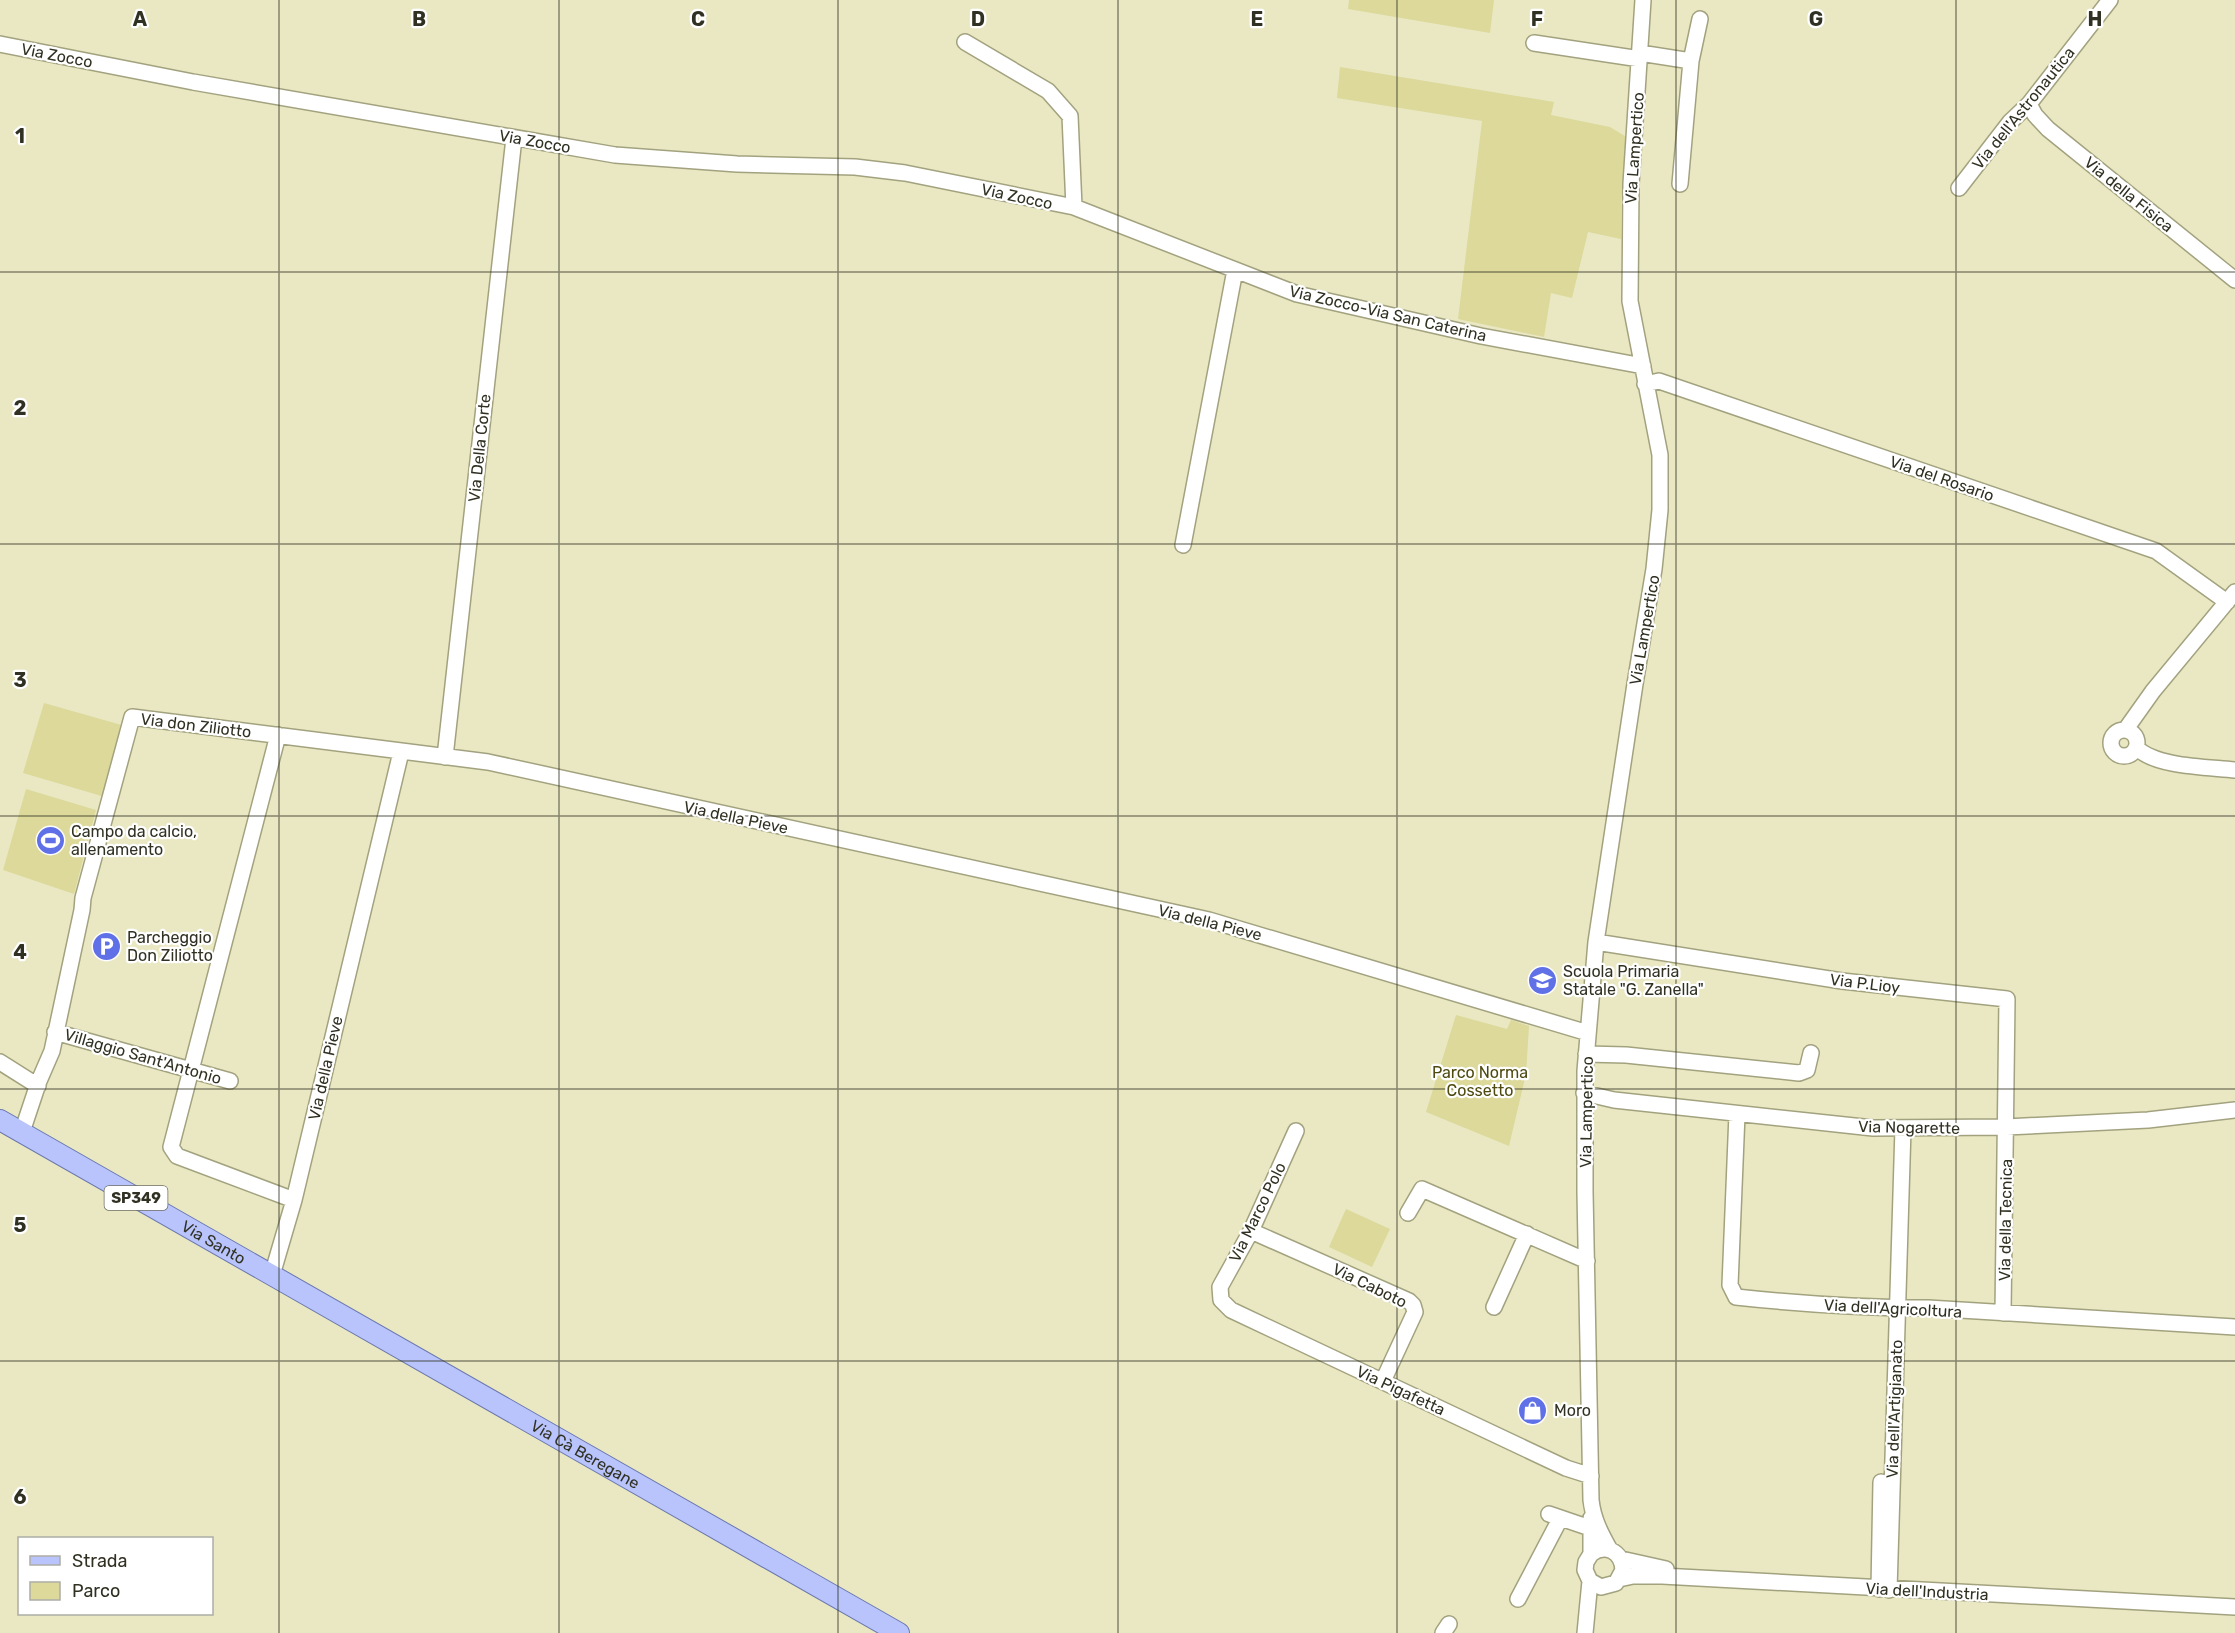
<svg xmlns="http://www.w3.org/2000/svg" width="2235" height="1633" font-family="Rubik,sans-serif">
	<style>
		.green { fill: #dcd99a }
		.lines { fill: none; stroke-linecap: round; stroke-linejoin: round }
		.minor-casing { stroke: #a3a27f; stroke-width: 18 }
		.major-casing { stroke: #6a77ad; stroke-width: 22 }
		.minor { stroke: #fff; stroke-width: 15 }
		.major { stroke: #b8c4fb; stroke-width: 20 }
		.grid { fill: none; stroke: #313123; stroke-width: 1.5; stroke-opacity: 0.55 }
		.labels { text-anchor: middle; stroke-width: 4.5; stroke-linejoin: round; paint-order: stroke }
		.shield { fill: #fff; stroke: #6f6f65; stroke-width: 1.5 }
		.shield-label { font-size: 15px; font-weight: bold; fill: #313123 }
		.street-label { font-size: 16px; fill: #313123; stroke: #fff }
		.poi-label { font-size: 16px; fill: #313123; stroke: #fff; text-anchor: start }
		.park-label { font-size: 16px; fill: #4e4a0f; stroke: #fff }
		.grid-label { font-size: 20px; text-anchor: middle; font-weight: bold; fill: #313123; stroke: #fff; stroke-width: 4.5; stroke-linejoin: round; paint-order: stroke }
	</style>
	<rect width="100%" height="100%" fill="#e9e8c3"/>
	<path class="green" d="M1349,0H1494L1490,33L1348,9Z
		M1340,67L1554,102L1551,115L1610,127L1628,138L1621,201V239L1588,232L1572,298L1551,293L1544,337L1458,319L1482,121L1337,98Z
		M44,703L125,726L105,797L23,773Z
		M26,789L96,810L74,894L3,870Z
		M1456,1015L1507,1029L1511,1020L1529,1026L1526,1074L1509,1146L1426,1112Z
		M1346,1209L1390,1229L1372,1267L1329,1247Z"/>
	<g class="lines">
		<defs>
			<path id="minor" d="M965,42L1048,91L1070,116L1074,207
				M1534,43L1640,59
				M0,44L193,82L615,155L737,164L855,167L905,173L1074,207L1297,294L1481,336L1643,366
				M1640,53L1691,61L1680,184
				M1691,61L1700,19
				M2029,104L2035,115L2048,129L2235,280
				M1959,188L2010,122L2029,104L2110,0
				M1645,384L1659,381L2156,551L2227,602
				M1183,545L1235,270
				M2126,729L2153,691L2235,592
				M2111 743a13 13 0 1 1 26 0a13 13 0 1 1-26 0Z
				M278,735L171,1147L177,1156L294,1200
				M2137,748C2156,767 2208,767 2235,770
				M445,757L514,138
				M1596,942L1842,981L2007,999L2003,1313
				M55,1032L230,1081
				M1586,1054L1626,1055L1799,1073L1807,1070L1811,1053
				M0,1062L38,1086
				M1584,1093L1614,1100L1873,1128L2006,1127L2148,1120L2235,1110
				M1737,1114L1730,1285L1736,1297C1800,1304 1864,1308 1928,1308L2235,1327
				M1296,1131L1251,1231L1220,1287L1221,1300L1231,1310L1566,1468L1591,1476
				M22,1132L39,1081L52,1051L82,910L83,898L132,717L488,762L1209,920L1588,1033
				M1408,1213L1422,1189L1587,1261
				M1251,1231L1409,1301L1413,1305L1415,1312L1383,1381
				M272,1275L294,1200L401,752
				M1494,1307L1527,1234
				M1549,1514L1590,1528
				M1610,1550C1601,1534 1593,1519 1591,1500L1585,1192V1071L1596,942L1635,684L1654,569L1660,510V455L1630,301L1631,184L1643,0
				M1591,1554C1605,1543 1622,1551 1623,1570L1616,1583L1601,1587L1590,1581L1585,1570L1586,1562L1591,1554V1518
				M1621,1559L1666,1569
				M1619,1579L1633,1576H1662L2235,1607
				M1879,1589L1881,1482
				M1889,1590L1903,1128
				M1518,1599L1560,1519
				M1443,1633L1449,1624
				M1585,1633L1590,1581"/>
			<g id="major">
				<path id="s1" d="M0,1120L899,1633"/>
			</g>
		</defs>
		<use href="#minor" class="minor-casing"/>
		<use href="#major" class="major-casing"/>
		<use href="#minor" class="minor"/>
		<use href="#major" class="major"/>
	</g>
	<path class="grid" d="M279,0V1633M559,0V1633M838,0V1633M1118,0V1633M1397,0V1633M1676,0V1633M1956,0V1633M0,272H2235M0,544H2235M0,816H2235M0,1089H2235M0,1361H2235"/>
	<defs>
		<symbol id="stadium-disc" viewBox="-11 -11 22 22"><circle r="9.5" fill="#6071e8" stroke="#fff"/><path d="M0-5a6.5 5 0 1 0 0 10a6.5 5 0 1 0 0-10ZM-3.5-1.8h7v3.6h-7Z" fill="#fff"/></symbol>
		<symbol id="parking-disc" viewBox="-11 -11 22 22"><circle r="9.5" fill="#6071e8" stroke="#fff"/><path d="M-3.5-5.5H1a3.5 3.5 0 0 1 0 7H-1V5.5H-3.5ZM-1-3.4V-.6H.8a1.4 1.4 0 0 0 0-2.8Z" fill="#fff"/></symbol>
		<symbol id="school-disc" viewBox="-11 -11 22 22"><circle r="9.5" fill="#6071e8" stroke="#fff"/><path d="M0-5L7-2L0 1L-7-2ZM-4 1L0 2.5L4 1V4Q0 6-4 4Z" fill="#fff"/></symbol>
		<symbol id="shop-disc" viewBox="-11 -11 22 22"><circle r="9.5" fill="#6071e8" stroke="#fff"/><path d="M-5-2.5h2.3a2.7 3.5 0 0 1 5.4 0H5L5.5 6h-11ZM-1.5-2.5h3a1.5 2.3 0 0 0-3 0Z" fill="#fff"/></symbol>
	</defs>
	<g fill-rule="evenodd">
		<use href="#stadium-disc" x="34" y="824" width="33" height="33"/>
		<use href="#parking-disc" x="90" y="930" width="33" height="33"/>
		<use href="#school-disc" x="1526" y="964" width="33" height="33"/>
		<use href="#shop-disc" x="1516" y="1394" width="33" height="33"/>
	</g>
	<g class="labels">
		<rect class="shield" x="104.5" y="1186" width="63" height="24" rx="4.5"/>
		<g class="shield-label">
			<text x="136" y="1203">SP349</text>
		</g>
		<g class="street-label">
			<text transform="translate(57 55) rotate(11)" y="6">Via Zocco</text>
			<text transform="translate(2023 108) rotate(-51)" y="6">Via dell'Astronautica</text>
			<text transform="translate(535 141) rotate(10)" y="6">Via Zocco</text>
			<text transform="translate(1634 148) rotate(-86)" y="6">Via Lampertico</text>
			<text transform="translate(2129 194) rotate(39)" y="6">Via della Fisica</text>
			<text transform="translate(1017 196) rotate(12)" y="6">Via Zocco</text>
			<text transform="translate(1388 313) rotate(13)" y="6">Via Zocco-Via San Caterina</text>
			<text transform="translate(479 448) rotate(-84)" y="6">Via Della Corte</text>
			<text transform="translate(1942 478) rotate(19)" y="6">Via del Rosario</text>
			<text transform="translate(1644 630) rotate(-80)" y="6">Via Lampertico</text>
			<text transform="translate(196 725) rotate(7)" y="6">Via don Ziliotto</text>
			<text transform="translate(736 817) rotate(12)" y="6">Via della Pieve</text>
			<text transform="translate(1210 922) rotate(14)" y="6">Via della Pieve</text>
			<text transform="translate(1865 983) rotate(7)" y="6">Via P.Lioy</text>
			<text transform="translate(143 1056) rotate(16)" y="6">Villaggio Sant'Antonio</text>
			<text transform="translate(325 1068) rotate(-77)" y="6">Via della Pieve</text>
			<text transform="translate(1586 1112) rotate(-89)" y="6">Via Lampertico</text>
			<text transform="translate(1909 1127) rotate(1)" y="6">Via Nogarette</text>
			<text transform="translate(1257 1212) rotate(-64)" y="6">Via Marco Polo</text>
			<text transform="translate(2005 1220) rotate(-89)" y="6">Via della Tecnica</text>
			<text dy="6" stroke="none"><textPath href="#s1" startOffset="246">Via Santo</textPath></text>
			<text transform="translate(1370 1285) rotate(26)" y="6">Via Caboto</text>
			<text transform="translate(1893 1308) rotate(3)" y="6">Via dell'Agricoltura</text>
			<text transform="translate(1401 1390) rotate(25)" y="6">Via Pigafetta</text>
			<text transform="translate(1894 1409) rotate(-88)" y="6">Via dell'Artigianato</text>
			<text dy="6" stroke="none"><textPath href="#s1" startOffset="674">Via Cà Beregane</textPath></text>
			<text transform="translate(1927 1591) rotate(3)" y="6">Via dell'Industria</text>
		</g>
		<g class="poi-label">
			<text x="71" y="837">Campo da calcio,<tspan x="71" dy="18">allenamento</tspan></text>
			<text x="127" y="943">Parcheggio<tspan x="127" dy="18">Don Ziliotto</tspan></text>
			<text x="1563" y="977">Scuola Primaria<tspan x="1563" dy="18">Statale "G. Zanella"</tspan></text>
			<text x="1554" y="1416">Moro</text>
		</g>
		<g class="park-label">
			<text x="1480" y="1078">Parco Norma<tspan x="1480" dy="18">Cossetto</tspan></text>
		</g>
	</g>
	<g class="grid-label">
		<text x="140" y="26">A</text>
		<text x="419" y="26">B</text>
		<text x="698" y="26">C</text>
		<text x="978" y="26">D</text>
		<text x="1257" y="26">E</text>
		<text x="1537" y="26">F</text>
		<text x="1816" y="26">G</text>
		<text x="2095" y="26">H</text>
		<text x="20" y="143">1</text>
		<text x="20" y="415">2</text>
		<text x="20" y="687">3</text>
		<text x="20" y="959">4</text>
		<text x="20" y="1232">5</text>
		<text x="20" y="1504">6</text>
	</g>
	<rect x="18" y="1537" width="195" height="78" fill="#ffffff" stroke="#adada7" stroke-width="1.5"/>
	<rect x="30" y="1556" width="30" height="9" fill="#b8c4fb" stroke="#adada7" stroke-width="1.5"/>
	<text x="72" y="1567" font-size="18" fill="#313123">Strada</text>
	<rect x="30" y="1582" width="30" height="18" fill="#dcd99a" stroke="#adada7" stroke-width="1.5"/>
	<text x="72" y="1597" font-size="18" fill="#313123">Parco</text>
</svg>
